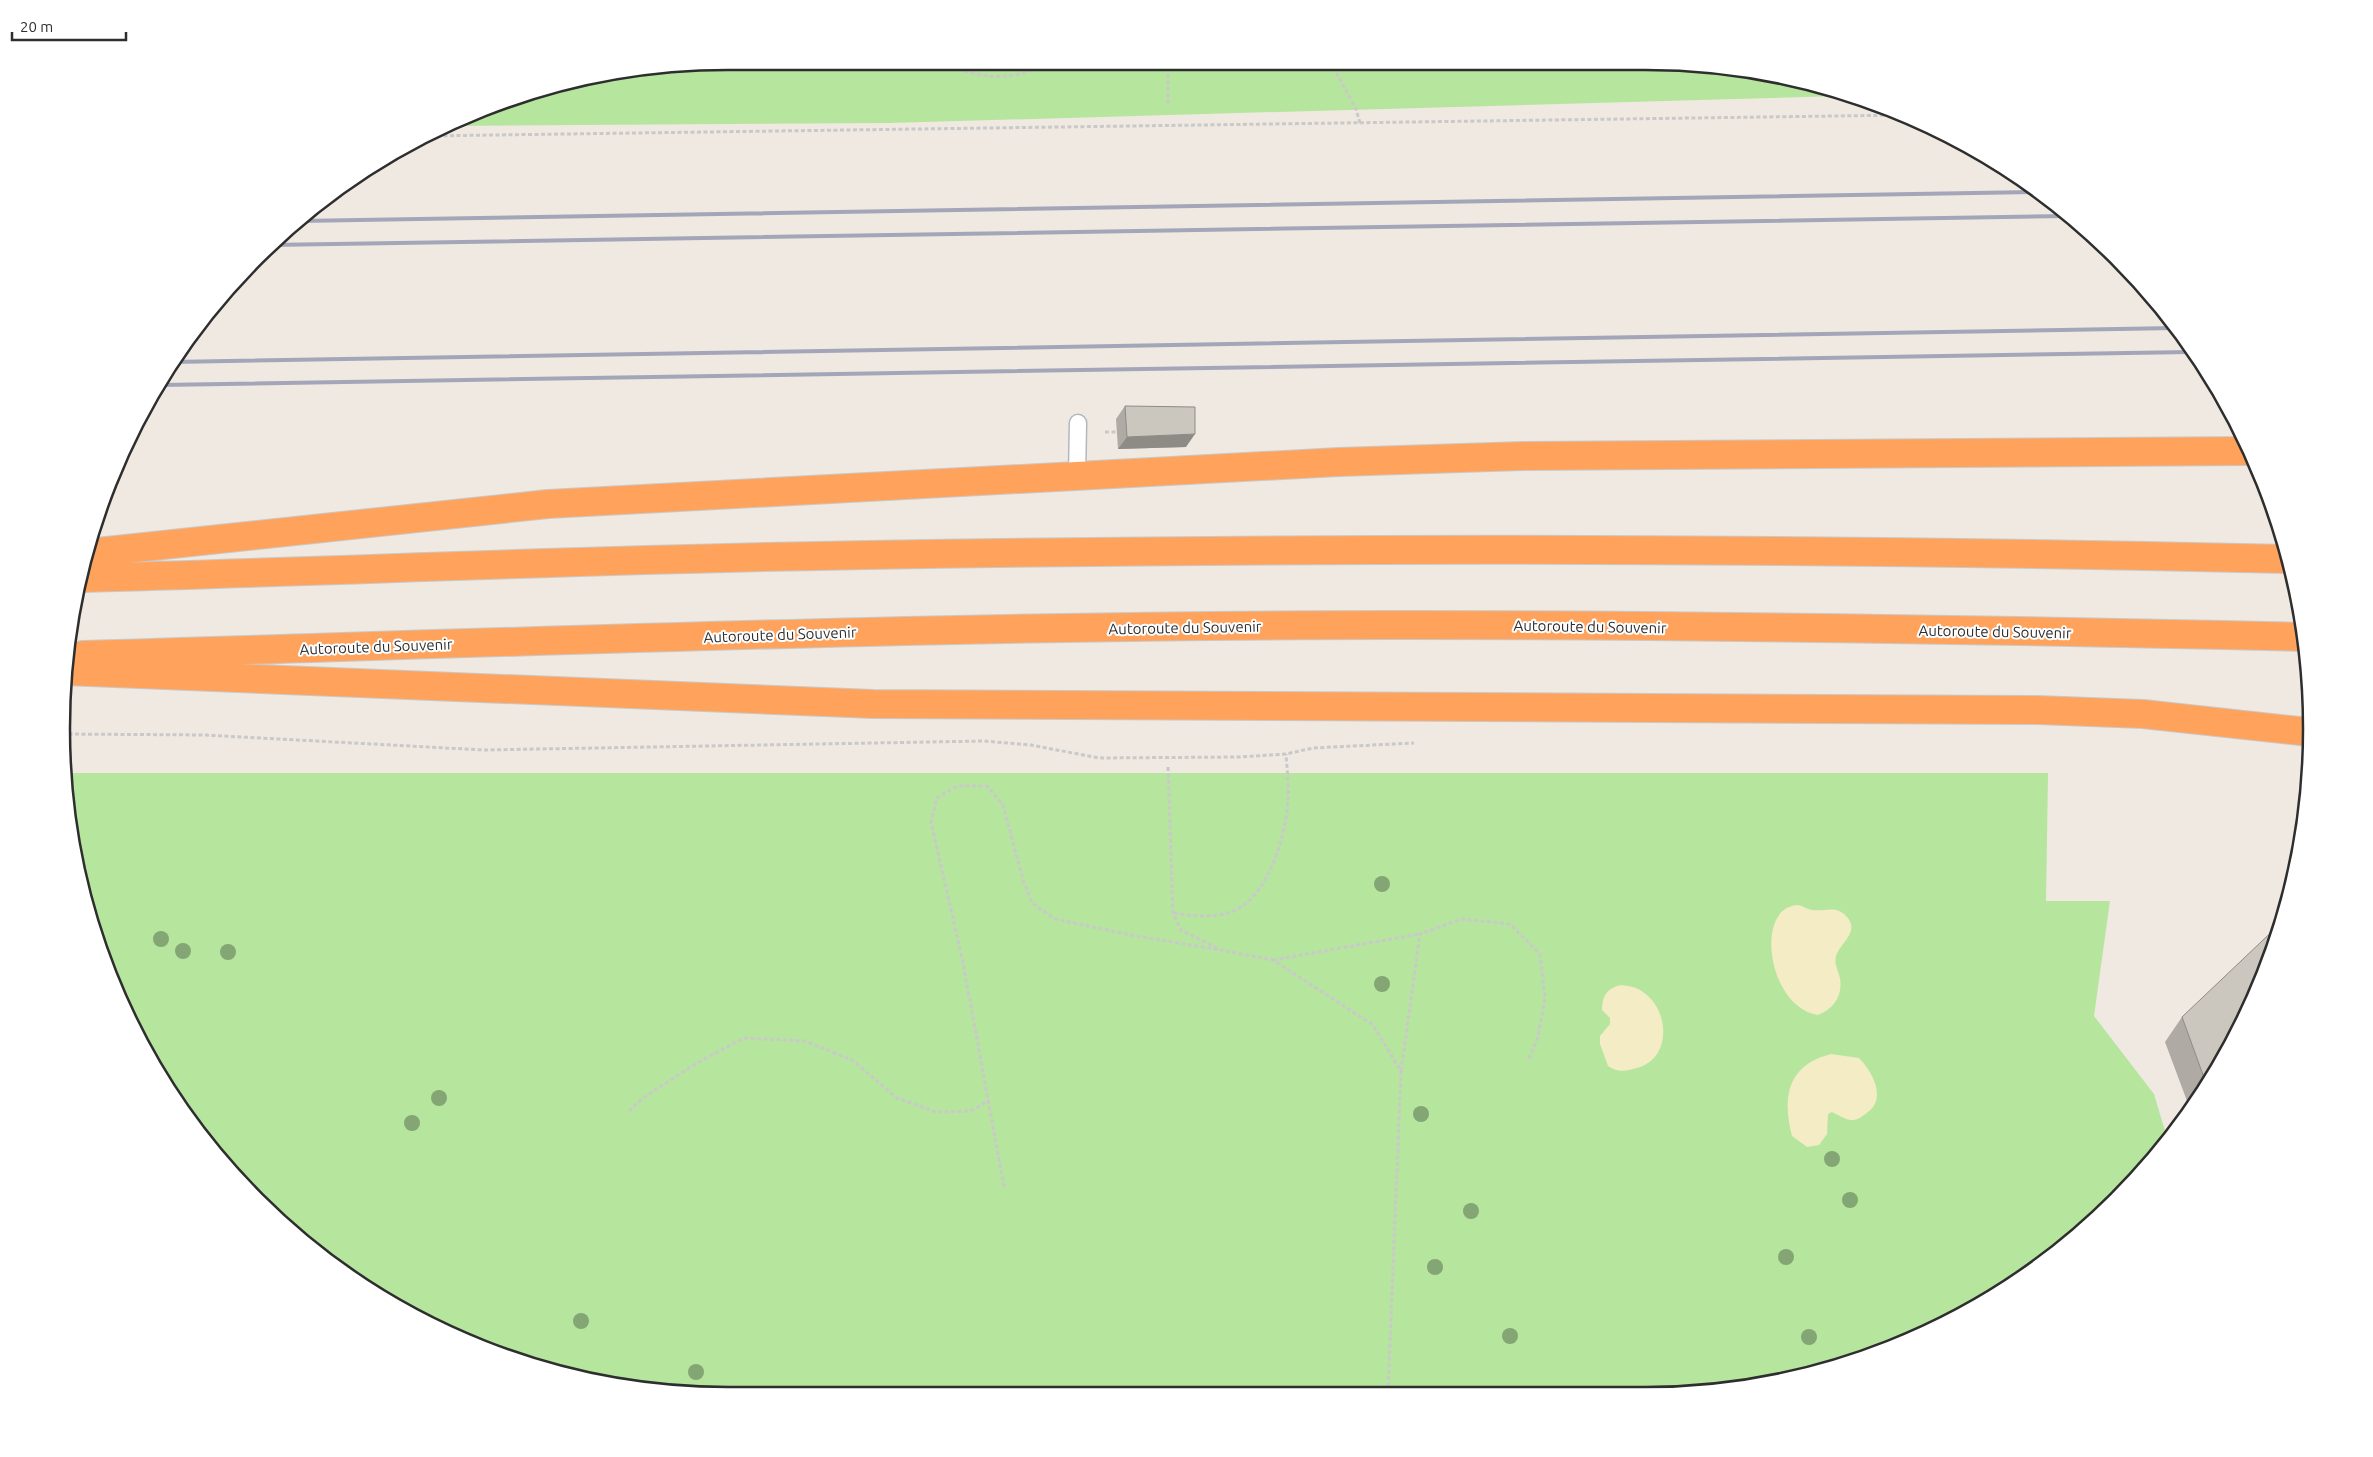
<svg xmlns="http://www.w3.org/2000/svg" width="2373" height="1457" font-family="Ubuntu,sans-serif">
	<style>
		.green { fill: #b6e59e }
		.sand { fill: #f3ecc5 }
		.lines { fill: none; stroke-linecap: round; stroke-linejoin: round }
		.lane-casing { stroke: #b4b7c1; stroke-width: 19 }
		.highway-casing { stroke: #c9c9c9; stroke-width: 30 }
		.path { stroke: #c9c9c9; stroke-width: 3; stroke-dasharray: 4 2.5; stroke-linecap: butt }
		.lane { stroke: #fff; stroke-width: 16 }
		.highway { stroke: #ffa35c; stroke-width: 28 }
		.rail { stroke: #a3a6b8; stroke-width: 4 }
		.tree { fill: #84a574 }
		.wall { fill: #afaba4 }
		.shaded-wall { fill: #8e8b86 }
		.building { fill: #cbc7bf; stroke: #8e8b86 }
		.labels { text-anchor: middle; stroke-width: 4; stroke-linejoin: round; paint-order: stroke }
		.street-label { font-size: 15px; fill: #2e2e2e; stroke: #fff }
		.rim { fill: none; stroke: #2e2e2e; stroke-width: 2.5 }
	</style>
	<rect width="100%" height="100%" fill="#efe9e1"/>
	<path class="green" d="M641,67H1731L1839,96L889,123L444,126L514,97Z
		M64,773H2048L2046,901H2110L2094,1016L2154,1094L2168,1141L2085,1230L1978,1306L1817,1373L1688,1394L642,1390L473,1345L323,1258L256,1200L174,1099L97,943L67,816Z"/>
	<path class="sand" d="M1798,905C1803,906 1807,909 1812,910C1827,912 1836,904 1848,918C1859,933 1840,943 1836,956C1834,964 1838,970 1840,978C1843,995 1834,1009 1818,1015C1767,1007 1754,906 1798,905Z
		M1621,985C1628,986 1637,987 1643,992C1670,1010 1672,1059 1637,1068C1626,1071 1618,1073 1608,1066L1600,1044V1036L1610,1024V1018L1602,1010C1602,996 1607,988 1621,985Z
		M1831,1054L1859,1058C1872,1071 1887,1098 1868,1112C1864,1115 1860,1119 1854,1120C1846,1121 1839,1115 1832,1112L1828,1114L1827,1134L1819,1145L1807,1147L1792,1136C1782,1098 1787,1065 1831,1054Z"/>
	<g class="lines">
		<defs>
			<path id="lane" d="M1077,476L1078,423"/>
			<path id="highway" d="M88,553L548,504L1339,462L1523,456L2248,451
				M82,578C344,571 606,559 868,555C1341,547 1814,548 2287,559
				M83,655C522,642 961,625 1400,625C1702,625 2004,630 2305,637
				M65,671L873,704L2037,710L2143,714L2309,732"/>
		</defs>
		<use href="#lane" class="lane-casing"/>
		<use href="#highway" class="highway-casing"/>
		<path class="path" d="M952,67C982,78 1010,81 1039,67
			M1168,67V104
			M1333,67L1356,109L1360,123
			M424,136L1905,115
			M1105,432H1117
			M62,734L204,735L484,750L984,741L1031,745L1099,758L1240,757L1286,754L1313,748L1414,743
			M1168,767L1173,913L1181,930L1221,950L1273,960L1373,1025L1401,1071L1388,1393
			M1174,913C1193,916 1213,918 1231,912C1268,899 1286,835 1288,800C1289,785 1287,769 1286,754
			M1273,960L1420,934
			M1401,1071L1420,934L1462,919L1510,924L1540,954L1545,998L1538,1037L1528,1061
			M629,1111L643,1098L697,1063L744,1038L805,1041L852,1060L897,1098L936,1112L971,1111L989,1100
			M1004,1187L963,963L931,822L937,798L957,786H987L1003,805L1023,880L1032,903L1055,919L1131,935L1221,950"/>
		<use href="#lane" class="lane"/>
		<use href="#highway" class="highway"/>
		<path class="rail" d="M298,221L2039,192
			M270,245L2068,216
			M172,362L2175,328
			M160,385L2191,352"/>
	</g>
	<g class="tree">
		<circle cx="1382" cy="884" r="8"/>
		<circle cx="161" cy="939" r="8"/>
		<circle cx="183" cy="951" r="8"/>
		<circle cx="228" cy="952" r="8"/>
		<circle cx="1382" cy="984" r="8"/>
		<circle cx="439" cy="1098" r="8"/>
		<circle cx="1421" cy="1114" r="8"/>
		<circle cx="412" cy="1123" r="8"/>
		<circle cx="1832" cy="1159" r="8"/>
		<circle cx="1850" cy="1200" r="8"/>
		<circle cx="1471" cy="1211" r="8"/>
		<circle cx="1786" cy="1257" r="8"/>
		<circle cx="1435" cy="1267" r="8"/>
		<circle cx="581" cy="1321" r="8"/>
		<circle cx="1510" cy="1336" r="8"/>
		<circle cx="1809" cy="1337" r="8"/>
		<circle cx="696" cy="1372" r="8"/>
	</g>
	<path class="wall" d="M1125,406L1186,447L1118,449L1116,419Z
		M2182,1017L2243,1023L2190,1109L2165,1042Z"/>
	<path class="shaded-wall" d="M1195,434L1186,447L1118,449L1127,437Z"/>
	<path class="building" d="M1125,406L1195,407V434L1127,437Z
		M2281,923L2243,1023L2206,1083L2182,1017Z"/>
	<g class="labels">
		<g class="street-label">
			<text transform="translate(1590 627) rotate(1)" y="5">Autoroute du Souvenir</text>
			<text transform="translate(1185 628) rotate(-1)" y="5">Autoroute du Souvenir</text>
			<text transform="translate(1995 632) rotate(1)" y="5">Autoroute du Souvenir</text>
			<text transform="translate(780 635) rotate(-2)" y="5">Autoroute du Souvenir</text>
			<text transform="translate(376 647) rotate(-2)" y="5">Autoroute du Souvenir</text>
		</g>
	</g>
	<path d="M0 0H2373V1457H0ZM728 70H1645A658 658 0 0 1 2303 728V729A658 658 0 0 1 1645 1387H728A658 658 0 0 1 70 729V728A658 658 0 0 1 728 70Z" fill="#fff" fill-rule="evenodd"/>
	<path class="rim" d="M728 70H1645A658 658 0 0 1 2303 728V729A658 658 0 0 1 1645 1387H728A658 658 0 0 1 70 729V728A658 658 0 0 1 728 70Z"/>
	<path d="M12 32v8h114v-8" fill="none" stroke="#2e2e2e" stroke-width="2.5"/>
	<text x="20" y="32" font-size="15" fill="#2e2e2e" stroke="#ffffff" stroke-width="4" paint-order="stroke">20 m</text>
</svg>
